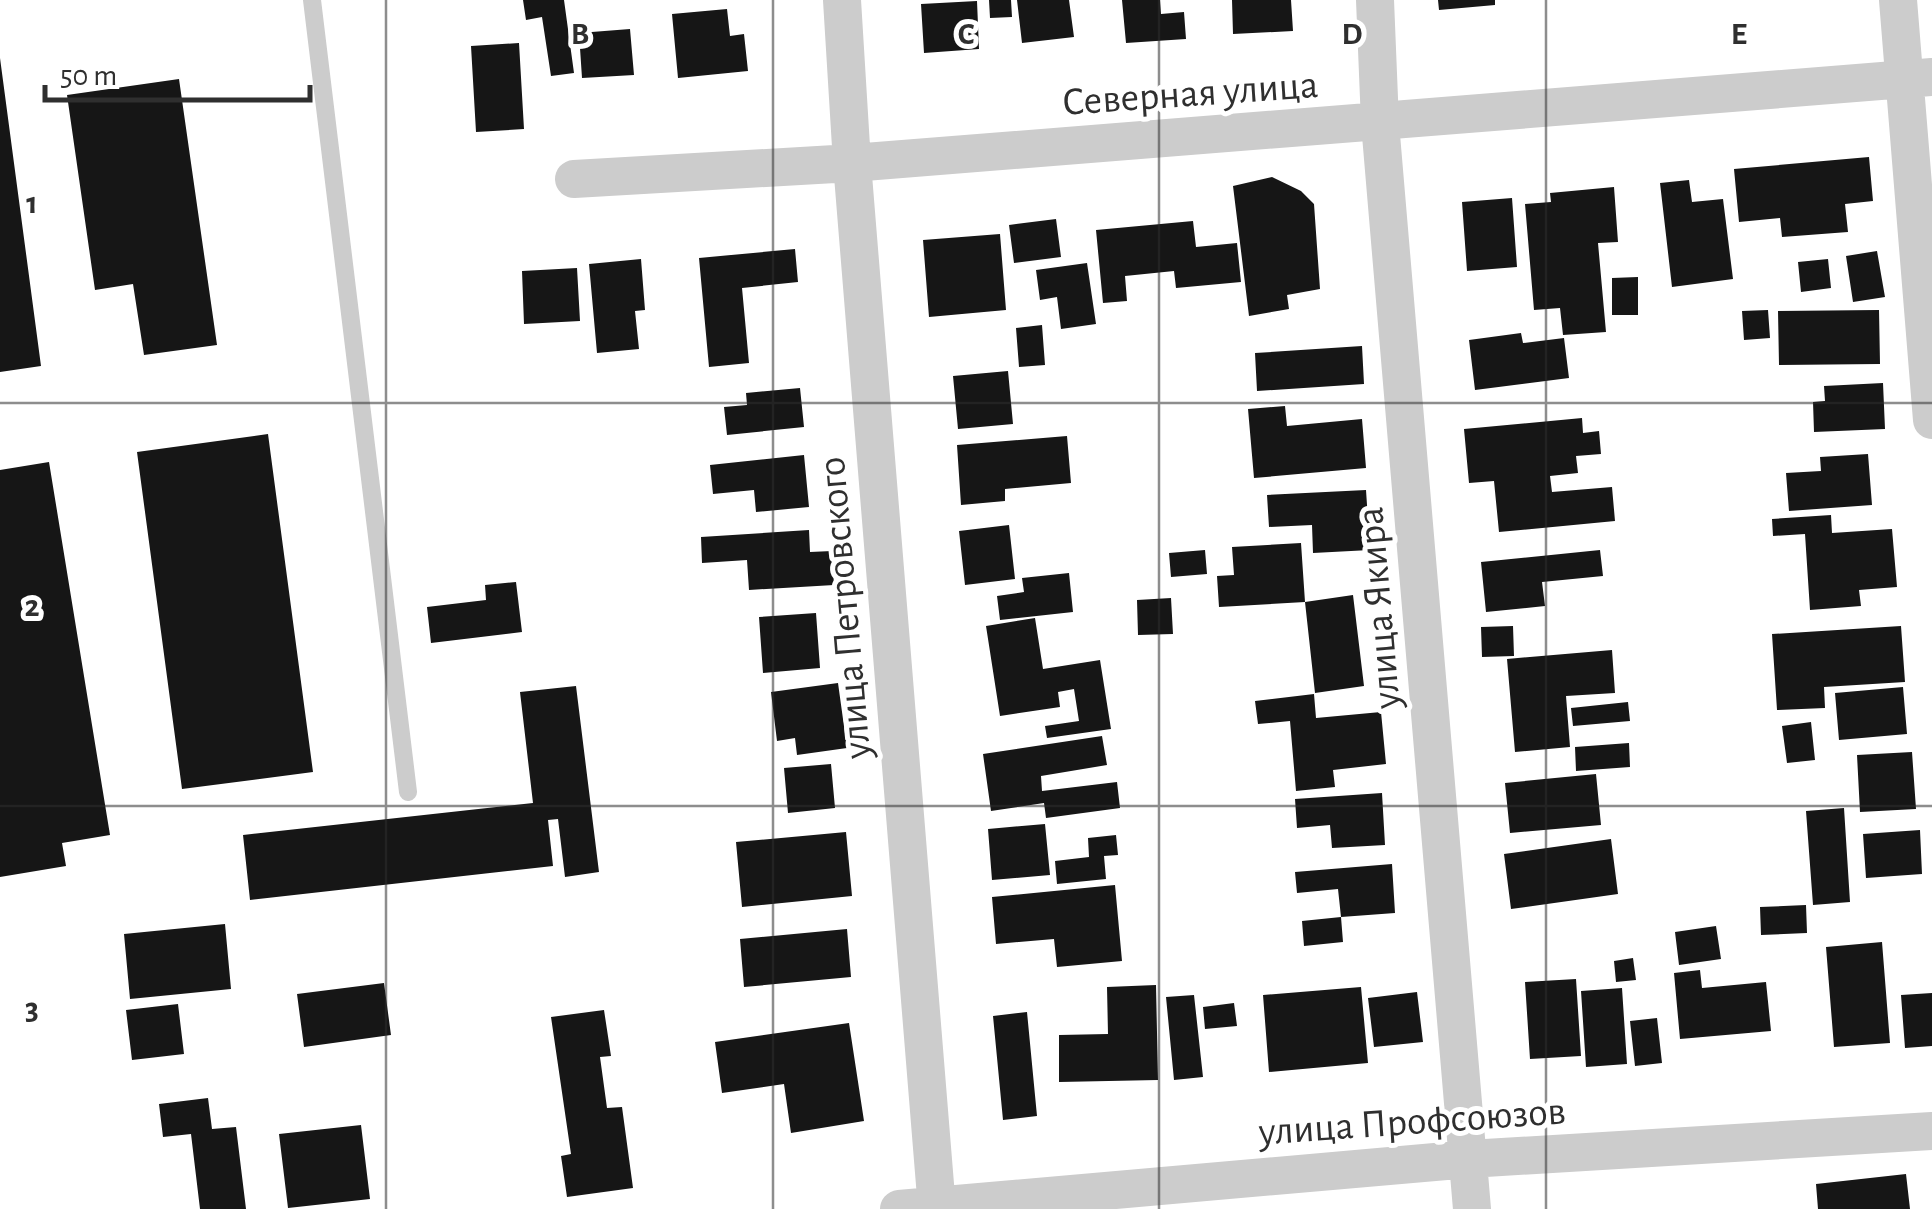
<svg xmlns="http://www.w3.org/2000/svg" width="1932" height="1209" font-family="'Alegreya Sans',sans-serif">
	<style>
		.building { fill: #161616 }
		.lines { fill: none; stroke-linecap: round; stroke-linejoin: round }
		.service { stroke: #ccc; stroke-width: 18 }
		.minor { stroke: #ccc; stroke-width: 38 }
		.grid { fill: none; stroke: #2f2f2f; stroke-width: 2.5; stroke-opacity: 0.55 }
		.labels { text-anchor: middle; stroke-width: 10; stroke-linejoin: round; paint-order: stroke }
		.street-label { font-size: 40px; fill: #2f2f2f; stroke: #fff }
		.grid-label { font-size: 32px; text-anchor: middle; font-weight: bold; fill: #2f2f2f; stroke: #fff; stroke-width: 10; stroke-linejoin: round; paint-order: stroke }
	</style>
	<rect width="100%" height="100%" fill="#fff"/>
	<path class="building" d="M523,0H564L574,73L551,76L542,17L526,20Z
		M989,0H1011L1012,17L990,18Z
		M1017,0H1069L1074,37L1022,43Z
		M1122,0H1160L1161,14L1184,12L1186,39L1126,43Z
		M1232,0H1291L1293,31L1233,34Z
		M1438,0H1495V5L1439,10Z
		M977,1L979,49L924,53L921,4Z
		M727,9L730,36L744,34L748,71L678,78L672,14Z
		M630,29L634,75L582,78L579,33Z
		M519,43L524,129L476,132L471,46Z
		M0,58L41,366L0,372Z
		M179,79L217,345L144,355L133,284L95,290L67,95Z
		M1869,157L1873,201L1845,204L1848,232L1782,237L1780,218L1739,222L1734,169Z
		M1272,177L1301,191L1314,204L1320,289L1287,295L1289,309L1249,316L1233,186Z
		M1689,180L1692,202L1723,199L1733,279L1672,287L1660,183Z
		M1614,187L1618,242L1598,243L1606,332L1563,335L1560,308L1534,310L1525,204L1551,202L1550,193Z
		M1512,198L1517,267L1467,271L1462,202Z
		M1056,219L1061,257L1014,263L1009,225Z
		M1193,221L1196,247L1237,243L1241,282L1176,288L1174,271L1125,276L1127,301L1103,303L1096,230Z
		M1000,234L1006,310L929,317L923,240Z
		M795,249L798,282L742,288L749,363L709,367L699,258Z
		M1877,251L1885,297L1853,302L1846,256Z
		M641,259L645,310L635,311L639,349L597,353L589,264Z
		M1828,259L1831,288L1801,292L1798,262Z
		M1087,263L1096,324L1061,329L1057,297L1040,300L1036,270Z
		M577,268L580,321L524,324L522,271Z
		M1638,277V315H1612V278Z
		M1768,310L1770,338L1744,340L1742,311Z
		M1879,310L1880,364L1779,365L1778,311Z
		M1042,325L1045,365L1019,367L1016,328Z
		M1521,333L1523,343L1564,338L1569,378L1475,390L1469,340Z
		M1362,346L1364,384L1257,391L1255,353Z
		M1008,371L1013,424L958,429L953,376Z
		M1883,383L1885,429L1814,432L1813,402L1825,401L1824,386Z
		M800,388L804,427L727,435L724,407L747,405L746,393Z
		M1285,406L1287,426L1362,419L1366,468L1254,478L1248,409Z
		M1582,418L1583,433L1599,431L1601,454L1576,456L1578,473L1550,476L1552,492L1612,487L1615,521L1499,532L1494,481L1469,483L1464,429Z
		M268,434L313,772L182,789L137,452Z
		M1067,436L1071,483L1005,489V501L961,505L957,445Z
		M1868,454L1872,505L1789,511L1786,473L1821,471L1820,457Z
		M804,455L809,507L756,512L754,490L713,494L710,465Z
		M49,462L110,835L62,843L66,866L0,877V470Z
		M1366,490L1370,550L1313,553L1312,525L1269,527L1267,495Z
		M1831,515L1832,533L1892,529L1897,587L1859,590L1861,606L1810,610L1805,534L1773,536L1772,519Z
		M1009,525L1015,579L965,585L959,531Z
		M809,530L810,552L832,551L834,585L749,590L747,560L702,563L701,537Z
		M1301,543L1305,602L1353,595L1364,686L1315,693L1305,602L1219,607L1217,576L1234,575L1232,547Z
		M1205,550L1207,574L1171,577L1169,553Z
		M1600,550L1603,576L1542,582L1545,606L1486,612L1481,562Z
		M1069,573L1073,612L1000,620L997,596L1024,592L1022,578Z
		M516,582L522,632L431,643L427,607L486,600L485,585Z
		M1171,598L1173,634L1138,635L1137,600Z
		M816,613L820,668L763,673L759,617Z
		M1035,618L1043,669L1100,660L1111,729L1047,738L1045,726L1079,721L1074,689L1058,692L1060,707L1000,716L986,626Z
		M1513,626L1514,656L1482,657L1481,627Z
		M1901,626L1905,682L1824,687L1825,708L1777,710L1772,634Z
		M1612,650L1615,693L1566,696L1570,747L1515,752L1507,659Z
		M838,683L847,748L797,755L795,738L777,741L771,692Z
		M576,686L599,872L565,877L558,819L548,820L553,866L250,900L243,835L533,803L520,692Z
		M1903,687L1907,734L1839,740L1835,693Z
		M1314,694L1316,718L1381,712L1386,764L1333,770L1335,787L1296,791L1290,721L1258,724L1255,701Z
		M1628,702L1630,721L1573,726L1571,708Z
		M1811,722L1815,760L1787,763L1782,726Z
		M1102,736L1107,765L1041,776L1042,791L1117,782L1120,808L1046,818L1044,803L991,811L983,754Z
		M1629,743L1630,767L1576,771L1575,747Z
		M1912,752L1916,809L1860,812L1857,755Z
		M831,764L835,808L788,813L784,768Z
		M1596,774L1601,825L1510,833L1505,783Z
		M1382,793L1385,845L1332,848L1330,825L1297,828L1295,799Z
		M1844,808L1850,902L1813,905L1806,811Z
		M1045,824L1050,875L992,880L988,829Z
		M1920,830L1922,874L1866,878L1863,834Z
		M846,832L852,896L742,907L736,842Z
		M1116,835L1118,855L1104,856L1106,879L1057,884L1055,861L1089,857L1088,838Z
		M1611,839L1618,894L1511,909L1504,854Z
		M1392,864L1395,913L1341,917L1343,942L1304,946L1302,921L1341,917L1338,889L1297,893L1295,872Z
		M1115,885L1122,961L1057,967L1054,939L996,944L992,897Z
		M1806,905L1807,933L1761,935L1760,907Z
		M225,924L231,989L130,999L124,934Z
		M1716,926L1721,959L1679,965L1675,932Z
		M847,929L851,977L744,987L740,939Z
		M1882,942L1890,1043L1834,1047L1826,947Z
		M1633,958L1636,980L1616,982L1614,961Z
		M1700,970L1702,988L1766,982L1771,1031L1680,1039L1674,973Z
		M1576,979L1581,1056L1530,1059L1525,982Z
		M384,983L391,1035L304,1047L297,994Z
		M1156,985L1158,1080L1059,1082V1035L1108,1034L1107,987Z
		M1361,987L1368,1063L1269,1072L1263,995Z
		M1622,988L1627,1064L1586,1067L1581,991Z
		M1417,992L1423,1042L1374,1047L1368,998Z
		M1932,993V1046L1905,1048L1901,995Z
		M1194,995L1203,1077L1174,1080L1166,997Z
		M1234,1003L1237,1026L1205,1029L1203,1007Z
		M178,1004L184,1054L132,1060L126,1010Z
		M604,1010L611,1056L600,1057L607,1108L622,1107L633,1188L567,1197L561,1156L571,1154L551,1017Z
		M1027,1012L1037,1116L1003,1120L993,1016Z
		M1657,1018L1662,1063L1635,1066L1630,1021Z
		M849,1023L864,1121L791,1133L784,1084L722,1093L715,1042Z
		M208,1098L212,1129L236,1127L246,1209H200L191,1134L163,1137L159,1104Z
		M361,1125L370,1199L288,1208L279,1134Z
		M1906,1174L1910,1209H1818L1816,1184Z"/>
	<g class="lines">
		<path class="service" d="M312,0L408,792"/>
		<path class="minor" d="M842,0L852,163L937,1209
			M1375,0L1380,123L1472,1209
			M1898,0L1932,420
			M574,179L852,163L1932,77
			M899,1209L1469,1159L1932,1131"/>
	</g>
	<path class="grid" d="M386,0V1209M773,0V1209M1159,0V1209M1546,0V1209M0,403H1932M0,806H1932"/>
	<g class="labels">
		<g class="street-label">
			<text transform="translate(1190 92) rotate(-4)" y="14">Северная улица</text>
			<text transform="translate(843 608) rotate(-95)" y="14">улица Петровского</text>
			<text transform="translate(1377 608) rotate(-95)" y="14">улица Якира</text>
			<text transform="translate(1412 1120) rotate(-4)" y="14">улица Профсоюзов</text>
		</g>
	</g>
	<g class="grid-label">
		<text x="580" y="44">B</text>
		<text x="966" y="44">C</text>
		<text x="1352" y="44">D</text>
		<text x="1739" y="44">E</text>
		<text x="32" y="213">1</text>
		<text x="32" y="616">2</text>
		<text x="32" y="1019">3</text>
	</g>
	<path d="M45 85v15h265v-15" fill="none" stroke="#2f2f2f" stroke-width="5"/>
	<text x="60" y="85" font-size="30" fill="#2f2f2f" stroke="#ffffff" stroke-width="8" paint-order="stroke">50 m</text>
</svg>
